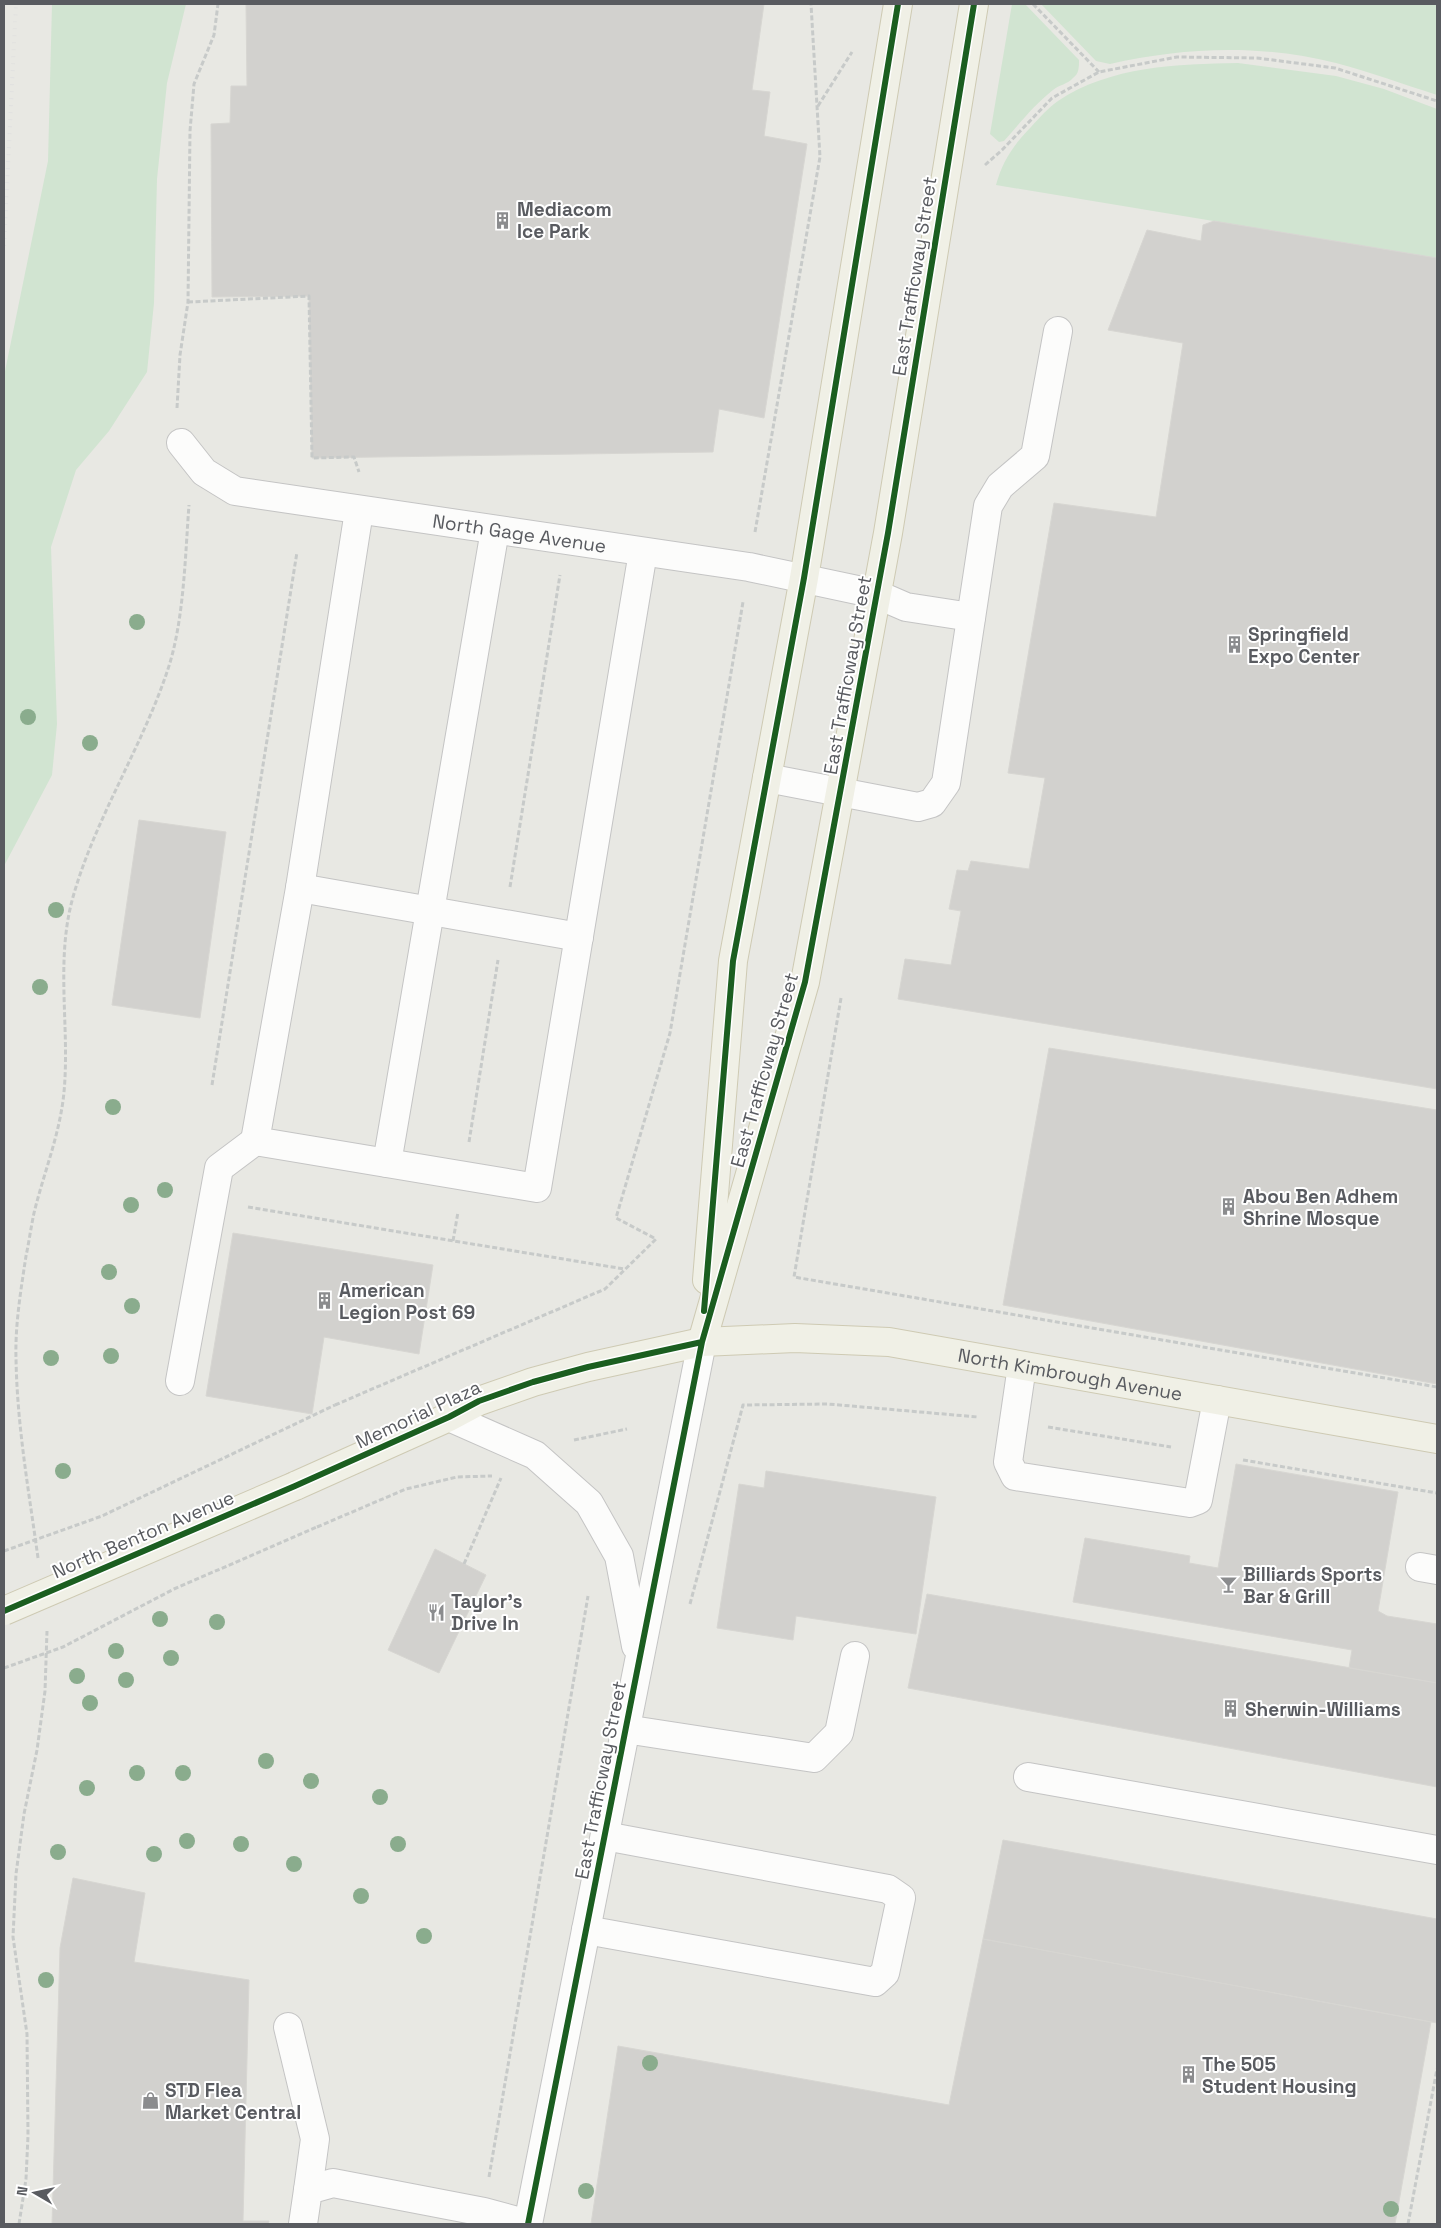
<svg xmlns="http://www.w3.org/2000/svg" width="1441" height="2228" font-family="'Space Grotesk',sans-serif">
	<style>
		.green { fill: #d1e4d1 }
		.building { fill: #d2d1ce; stroke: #d7d6d2 }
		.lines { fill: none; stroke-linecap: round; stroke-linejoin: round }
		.minor-casing { stroke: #c4c4c4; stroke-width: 30 }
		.major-casing { stroke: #cecab3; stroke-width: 30 }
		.path { stroke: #c7cac9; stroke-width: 3; stroke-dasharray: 5 2.5; stroke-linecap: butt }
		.minor { stroke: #fcfcfb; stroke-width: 28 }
		.major { stroke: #f0f0e6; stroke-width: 28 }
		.rail { stroke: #e1e1e0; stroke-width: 4; stroke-dasharray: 1 6; stroke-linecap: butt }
		.major-bridge-casing { stroke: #cecab3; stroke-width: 30; stroke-linecap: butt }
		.path-bridge { stroke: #c7cac9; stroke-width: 3; stroke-dasharray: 5 2.5; stroke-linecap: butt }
		.major-bridge { stroke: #f0f0e6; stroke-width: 28 }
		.cycleway-casing { stroke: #fff; stroke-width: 9 }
		.cycleway { stroke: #1b5e20; stroke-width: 6 }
		.tree { fill: #8aac8d }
		.labels { text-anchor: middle; stroke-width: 4; stroke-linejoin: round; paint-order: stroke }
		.poi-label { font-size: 19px; font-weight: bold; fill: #595b60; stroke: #fff; text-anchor: start }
		.street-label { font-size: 19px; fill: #595b60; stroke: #fff }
	</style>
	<rect width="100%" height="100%" fill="#e8e8e3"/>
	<path class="green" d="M52,4H186L167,83L157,179L154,303L147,372L109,431L76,470L51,547L57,724L52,775L4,866V376L48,161Z
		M1012,4H1025L1079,60C1079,67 1079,74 1073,78C1068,84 1059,85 1053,90C1034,105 1020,123 1004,141L999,142L990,134Z
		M1041,4H1437V95C1403,84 1370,72 1336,63C1261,44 1184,47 1110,64L1096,61Z
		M1238,63L1336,76L1384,89L1437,109V258L996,185C1002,162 1014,144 1031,127C1039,118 1048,108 1058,101C1110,66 1178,64 1238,63Z"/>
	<path class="building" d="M246,4H764L752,90L770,92L764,136L807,144L764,418L719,409L713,452L312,458L309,296L212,297L211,124L230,123L231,86H247Z
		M1214,221L1437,258V1089L898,999L905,959L951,965L961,911L949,909L957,870L968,871L971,861L1029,869L1045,778L1008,773L1054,503L1156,517L1183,343L1108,330L1147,230L1201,241L1203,225Z
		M139,820L226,832L200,1018L112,1005Z
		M1049,1048L1437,1110V1384L1003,1305Z
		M233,1233L433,1265L419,1354L324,1337L312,1414L206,1396Z
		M1236,1464L1398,1492L1378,1611L1387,1616L1437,1624V1683L1349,1668L1352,1650L1073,1602L1085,1538L1190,1556L1189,1563L1218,1568Z
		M766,1471L936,1497L916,1634L796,1616L793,1640L717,1628L739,1484L764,1488Z
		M435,1549L486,1575L439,1673L388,1650Z
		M927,1594L1437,1683V1787L908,1688Z
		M1003,1840L1437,1919V2023L983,1939Z
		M73,1878L145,1893L134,1962L249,1980L243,2221H269L268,2224H52L60,1948Z
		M983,1939L1431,2022L1395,2224H591L618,2046L949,2105Z"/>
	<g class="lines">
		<defs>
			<g id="minor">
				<path id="s1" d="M181,443L204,472L235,491L749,567L876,594L906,607L971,617"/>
				<path d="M359,511L300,888L255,1141L537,1188L643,552"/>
				<path d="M767,778L918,807L932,803L946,783L988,506L1000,486L1035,456L1058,331"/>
				<path d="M300,888L579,937"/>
				<path d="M387,1163L495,530"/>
				<path d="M1022,1366L1008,1462L1015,1476L1190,1503L1198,1500L1217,1400"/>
				<path d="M180,1381L219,1168L255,1141"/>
				<path d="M449,1417L535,1455L589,1503L619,1556L636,1646"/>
				<path d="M1420,1567L1437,1570"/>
				<path d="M625,1729L814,1758L839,1733L855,1656"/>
				<path d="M1028,1777L1437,1850"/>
				<path d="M586,1930L875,1982L885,1973L901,1898L888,1889L605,1836"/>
				<path d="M288,2027L315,2139L308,2190"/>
				<path d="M303,2224L308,2190L333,2183L484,2212L528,2224"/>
				<path d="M528,2224L702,1342"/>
			</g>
			<g id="major">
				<path d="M707,1280L733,961L804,578L898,4"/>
				<path d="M702,1342L805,982L888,533L974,4"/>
				<path id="s2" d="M295,1486L449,1417L479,1401L533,1382L588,1367L702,1342L795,1338L889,1342L1437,1439"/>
			</g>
		</defs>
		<use href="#minor" class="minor-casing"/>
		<use href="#major" class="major-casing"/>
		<path class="path" d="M1033,4L1099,72
			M818,106L852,52
			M985,165L1002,150L1052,98L1099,72L1177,57L1257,58L1335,68L1437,101
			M188,302L309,296L312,458L354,457L359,472
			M177,408L180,355L188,302L190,131L194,84L214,35L218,4
			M755,532L820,157L811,4
			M510,887L560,575
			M841,998L794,1277L1437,1387
			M212,1085L297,552
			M469,1142L498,960
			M248,1207L624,1269
			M453,1241L458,1212
			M335,1405L605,1289L656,1239L616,1218L670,1033L743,602
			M1048,1427L1171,1447
			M574,1440L627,1429
			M1243,1460L1437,1493
			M317,1527L406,1489L457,1477L492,1476
			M38,1558C29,1492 17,1426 16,1358C15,1325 21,1289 26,1256C29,1242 31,1227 34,1213C44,1172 60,1134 64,1092C70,1027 55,961 73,897C95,819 141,749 167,672C184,623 185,558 189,505
			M464,1564L501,1478
			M690,1604L743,1405L828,1404L978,1417
			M489,2177L588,1596
			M19,2224L26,2179L28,2136L27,2034L13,1937L16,1874L24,1814L37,1750L45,1691L47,1631
			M1408,2224L1437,2069"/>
		<use href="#minor" class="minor"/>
		<use href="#major" class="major"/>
		<path class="rail" d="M4,246L16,4"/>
		<defs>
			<path id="major-bridge" d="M4,1611L295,1486"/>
		</defs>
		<use href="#major-bridge" class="major-bridge-casing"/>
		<path class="path-bridge" d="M4,1551L102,1516L335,1405
			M4,1668L63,1647L174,1589L317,1527"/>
		<use href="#major-bridge" class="major-bridge"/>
		<defs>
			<path id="cycleway" d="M704,1311L733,961L804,578L898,4
				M4,1611L295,1486L449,1417L479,1401L533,1382L588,1367L702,1342
				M528,2224L702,1342L805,982L888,533L974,4"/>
		</defs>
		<use href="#cycleway" class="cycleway-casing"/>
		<use href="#cycleway" class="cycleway"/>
	</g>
	<g class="tree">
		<circle cx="137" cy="622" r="8"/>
		<circle cx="28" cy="717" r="8"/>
		<circle cx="90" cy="743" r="8"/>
		<circle cx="56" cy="910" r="8"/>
		<circle cx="40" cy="987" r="8"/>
		<circle cx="113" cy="1107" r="8"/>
		<circle cx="165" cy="1190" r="8"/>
		<circle cx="131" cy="1205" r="8"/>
		<circle cx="109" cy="1272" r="8"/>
		<circle cx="132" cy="1306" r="8"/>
		<circle cx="111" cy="1356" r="8"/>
		<circle cx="51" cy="1358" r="8"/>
		<circle cx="63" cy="1471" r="8"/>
		<circle cx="160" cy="1619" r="8"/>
		<circle cx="217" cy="1622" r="8"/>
		<circle cx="116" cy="1651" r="8"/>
		<circle cx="171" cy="1658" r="8"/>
		<circle cx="77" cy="1676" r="8"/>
		<circle cx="126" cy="1680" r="8"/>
		<circle cx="90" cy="1703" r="8"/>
		<circle cx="266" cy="1761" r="8"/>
		<circle cx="137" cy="1773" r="8"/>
		<circle cx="183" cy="1773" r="8"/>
		<circle cx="311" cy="1781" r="8"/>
		<circle cx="87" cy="1788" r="8"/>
		<circle cx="380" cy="1797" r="8"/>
		<circle cx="187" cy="1841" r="8"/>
		<circle cx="241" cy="1844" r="8"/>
		<circle cx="398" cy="1844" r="8"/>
		<circle cx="58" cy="1852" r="8"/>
		<circle cx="154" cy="1854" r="8"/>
		<circle cx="294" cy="1864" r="8"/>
		<circle cx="361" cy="1896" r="8"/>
		<circle cx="424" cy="1936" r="8"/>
		<circle cx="46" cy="1980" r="8"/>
		<circle cx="650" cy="2063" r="8"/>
		<circle cx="586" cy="2191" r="8"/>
		<circle cx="1391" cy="2209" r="8"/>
	</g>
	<defs>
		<symbol id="building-bare" viewBox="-9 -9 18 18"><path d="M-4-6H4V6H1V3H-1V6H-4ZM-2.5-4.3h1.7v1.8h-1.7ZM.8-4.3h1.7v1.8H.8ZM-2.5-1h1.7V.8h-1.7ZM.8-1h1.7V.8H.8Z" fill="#8b8c8e" stroke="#fff" stroke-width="2.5" paint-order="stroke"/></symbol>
		<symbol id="bar-bare" viewBox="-9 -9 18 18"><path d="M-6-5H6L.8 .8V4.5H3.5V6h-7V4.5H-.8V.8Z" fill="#8b8c8e" stroke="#fff" stroke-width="2.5" paint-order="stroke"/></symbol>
		<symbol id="restaurant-bare" viewBox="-9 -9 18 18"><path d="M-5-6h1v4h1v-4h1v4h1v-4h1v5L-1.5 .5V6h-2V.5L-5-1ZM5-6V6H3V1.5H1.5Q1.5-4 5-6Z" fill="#8b8c8e" stroke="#fff" stroke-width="2.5" paint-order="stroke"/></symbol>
		<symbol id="shop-bare" viewBox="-9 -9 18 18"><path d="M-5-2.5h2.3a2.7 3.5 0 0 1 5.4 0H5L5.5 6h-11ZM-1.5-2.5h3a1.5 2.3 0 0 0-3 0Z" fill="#8b8c8e" stroke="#fff" stroke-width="2.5" paint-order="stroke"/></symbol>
	</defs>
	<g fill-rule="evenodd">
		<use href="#building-bare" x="490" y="208" width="25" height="25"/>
		<use href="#building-bare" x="1222" y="632" width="25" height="25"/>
		<use href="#building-bare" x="1216" y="1194" width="25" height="25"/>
		<use href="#building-bare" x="312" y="1288" width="25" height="25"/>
		<use href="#bar-bare" x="1216" y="1572" width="25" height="25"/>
		<use href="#restaurant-bare" x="424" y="1600" width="25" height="25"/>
		<use href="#building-bare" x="1218" y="1696" width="25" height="25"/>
		<use href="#building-bare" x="1176" y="2062" width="25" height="25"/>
		<use href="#shop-bare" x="138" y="2088" width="25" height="25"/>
	</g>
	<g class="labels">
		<g class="poi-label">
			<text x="517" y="216">Mediacom<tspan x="517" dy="22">Ice Park</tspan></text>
			<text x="1248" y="641">Springfield<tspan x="1248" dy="22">Expo Center</tspan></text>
			<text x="1243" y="1203">Abou Ben Adhem<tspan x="1243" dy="22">Shrine Mosque</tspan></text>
			<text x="339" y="1297">American<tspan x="339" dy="22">Legion Post 69</tspan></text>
			<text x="1243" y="1581">Billiards Sports<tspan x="1243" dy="22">Bar &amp; Grill</tspan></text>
			<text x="451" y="1608">Taylor's<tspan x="451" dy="22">Drive In</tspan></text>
			<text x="1245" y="1716">Sherwin-Williams</text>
			<text x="1202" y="2071">The 505<tspan x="1202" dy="22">Student Housing</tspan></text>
			<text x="165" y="2097">STD Flea<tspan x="165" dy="22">Market Central</tspan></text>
		</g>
		<g class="street-label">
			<text transform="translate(914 276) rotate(-81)" y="7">East Trafficway Street</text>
			<text dy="7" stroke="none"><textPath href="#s1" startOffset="361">North Gage Avenue</textPath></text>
			<text transform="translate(847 675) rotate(-80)" y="7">East Trafficway Street</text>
			<text transform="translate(764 1070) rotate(-74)" y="7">East Trafficway Street</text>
			<text dy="7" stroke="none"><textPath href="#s2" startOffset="805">North Kimbrough Avenue</textPath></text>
			<text transform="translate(418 1414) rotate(-25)" y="7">Memorial Plaza</text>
			<text transform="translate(143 1534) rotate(-23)" y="7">North Benton Avenue</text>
			<text transform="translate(600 1780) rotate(-79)" y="7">East Trafficway Street</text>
		</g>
	</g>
	<rect width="1441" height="2228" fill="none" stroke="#595b60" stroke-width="10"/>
	<g transform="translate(35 2193) rotate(279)" stroke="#ffffff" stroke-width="4" paint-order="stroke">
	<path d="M0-4L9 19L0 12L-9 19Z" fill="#595b60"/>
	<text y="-8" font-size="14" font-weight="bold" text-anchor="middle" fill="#595b60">N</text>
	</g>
</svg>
